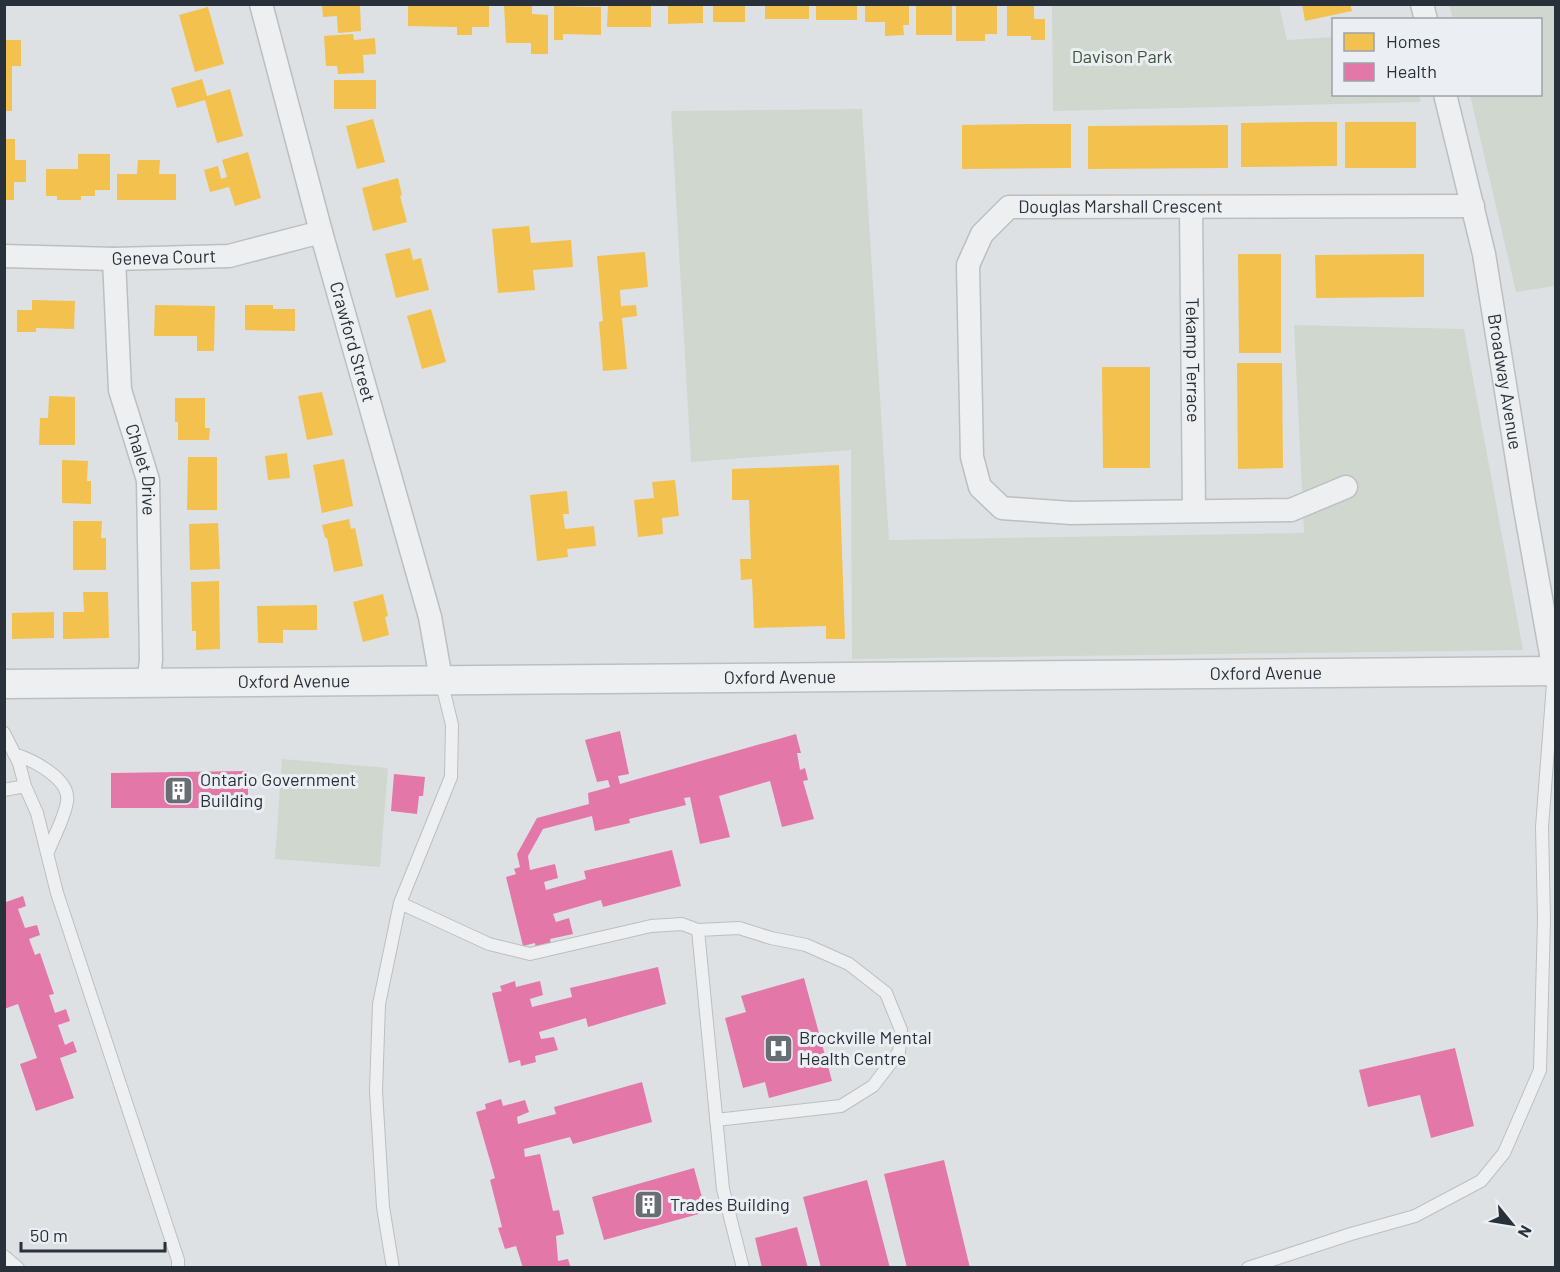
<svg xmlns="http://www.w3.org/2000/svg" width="1560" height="1272" font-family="Barlow,sans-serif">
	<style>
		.green { fill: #d0d7cf }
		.homes { fill: #f2c14e }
		.health { fill: #e377a8 }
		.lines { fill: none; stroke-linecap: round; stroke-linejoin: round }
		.service-casing { stroke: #bcbfc1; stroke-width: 14 }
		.minor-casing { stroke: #bcbfc1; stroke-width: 25 }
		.tertiary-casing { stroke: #bcbfc1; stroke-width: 31 }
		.service { stroke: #edeff0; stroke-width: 12 }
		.minor { stroke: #edeff0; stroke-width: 22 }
		.tertiary { stroke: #edeff0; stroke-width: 28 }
		.labels { text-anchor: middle; stroke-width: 6; stroke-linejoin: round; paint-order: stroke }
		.park-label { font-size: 18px; fill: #3f5336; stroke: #ebeff3 }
		.street-label { font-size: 18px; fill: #283039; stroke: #ebeff3 }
		.poi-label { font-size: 18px; fill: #283039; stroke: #ebeff3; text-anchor: start }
	</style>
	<rect width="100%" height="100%" fill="#dee1e3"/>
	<path class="green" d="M1052,5H1279L1287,40L1333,37L1334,94L1419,95L1421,102L1053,111Z
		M1449,5H1555V286L1516,292L1470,95L1540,94V20L1453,19Z
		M862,109L889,540L1304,533L1294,325L1464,329L1523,650L852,659L851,450L691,462L671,111Z
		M282,759L388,768L380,867L275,859Z"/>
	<path class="homes" d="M322,4L360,5L361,31L338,33L337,16L323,17Z
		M408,4H489V27H472V35H457V27L408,26Z
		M504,4H532V14L548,15V54H531V43H506Z
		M608,4H651V27H607Z
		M668,4H703V23L668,24Z
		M713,4H745V22H713Z
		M765,4H809V19H765Z
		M865,4H909V25H903L904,35L885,36V22H865Z
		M916,4H952V35H916Z
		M956,4H997V34H985V41H956Z
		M1007,4H1034V19H1045V40H1031V36H1007Z
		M1302,4H1350L1352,11L1305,21Z
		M816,5H857V20H816Z
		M554,6L601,7V35L563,34V40H554Z
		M208,7L224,64L195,72L179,15Z
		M353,34L354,40L375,38L376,54L363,55L364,73L338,74L337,66H326L324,36Z
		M4,40H21V66H12V111H4Z
		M202,79L207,96L230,89L243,136L217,143L205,100L177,108L171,88Z
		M334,80H376V109H334Z
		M373,119L385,162L357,169L346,126Z
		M1306,122H1337V166L1241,167V123Z
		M1345,122H1416V168H1345Z
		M1035,124H1071V168L962,169V125Z
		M1228,125V168L1088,169V126Z
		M4,139H15V160H26V182H14V200H4Z
		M248,152L261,198L235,206L229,187L210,192L204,170L218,166L221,179L227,177L222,160Z
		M78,154H110V190H95V196H81V200H57V196H46V169H78Z
		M138,160H160L159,174H176V200H117V174H137Z
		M398,178L402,195L400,196L407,222L373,231L362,188Z
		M529,226L531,243L571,240L573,267L533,270L535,290L498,293L492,229Z
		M410,248L413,260L421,258L429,290L396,298L385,254Z
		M645,252L648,287L620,290L621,306L636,305L637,316L622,318L627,369L603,371L599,322L603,321L597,256Z
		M1238,254H1281V353H1239Z
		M1424,254V297L1316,298L1315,255Z
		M32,300L75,301L74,329L36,328V332H17V310H32Z
		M155,305L215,306L214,351H197V336H154Z
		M245,305H273V309H295V331L245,330Z
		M431,309L446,362L422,369L407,316Z
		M1237,363H1282L1283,468L1238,469Z
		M1102,367H1150V468H1103Z
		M322,392L333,435L307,440L298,396Z
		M49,396L75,397V445H39L40,418H48Z
		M175,398H205V428H210L209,440H178V422H175Z
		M287,453L290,478L268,480L265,456Z
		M188,457H217V510H187Z
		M344,459L353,506L322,513L313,465Z
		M62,460L88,461L87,481H91V504L62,503Z
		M839,465L845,639H826V626L754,628L752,579L741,580L740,559H751L749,500H732V469Z
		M675,480L679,516L662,518L663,534L638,537L634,500L654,498L652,482Z
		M567,491L569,514H563L565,529L594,526L596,546L567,549L568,557L537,561L530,495Z
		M349,519L351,529L355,528L363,566L334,572L327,538H325L322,525Z
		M73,521H102L101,538H106V570H73Z
		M218,523L220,569L190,570L189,524Z
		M219,581L220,649L196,650V631H192L191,582Z
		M83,592H108L109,638L63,639V612H84Z
		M383,594L388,616L385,617L389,635L363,642L353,602Z
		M317,605V630H283V643H258L257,606Z
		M54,612V638L12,639V613Z"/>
	<path class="health" d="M620,731L629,774L618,776L620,784L796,734L801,753H797L800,770L805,768L808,780L803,781L814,819L782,827L770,781L719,796L730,837L700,844L690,797L684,798L686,805L629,819L630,823L595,831L592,816L543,829L528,856L530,870L555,864L558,878L544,882L546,890L586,879L584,871L672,850L681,886L603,907L601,900L553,914L556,922L569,918L573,934L550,939L551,945L536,949L535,943L523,946L506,877L516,874L514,869L520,867L517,854L537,818L589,804L588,793L610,787L608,780L597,782L585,740Z
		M248,771V808H111V773Z
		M394,774L425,777L423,796H419L417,814L391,811Z
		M23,896L26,906L18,909L25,928L37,925L40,935L29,939L35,955L40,953L54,994L49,995L55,1013L66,1009L70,1021L58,1025L65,1045L73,1041L77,1052L60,1058L74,1098L36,1111L20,1064L37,1058L18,1004L4,1009V897L6,902Z
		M658,967L666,1004L588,1027L586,1018L539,1032L541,1039L554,1037L558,1050L535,1056L536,1062L521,1066L520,1060L509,1063L492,993L502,991L500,986L515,981L516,987L540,981L543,995L530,999L532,1007L572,997L570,988Z
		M804,978L832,1081L769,1098L765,1082L743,1088L725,1018L746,1012L741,996Z
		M1455,1048L1474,1126L1431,1138L1420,1095L1368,1107L1359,1070Z
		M642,1082L652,1122L573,1144L570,1137L524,1149L525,1157L540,1154L553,1211L559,1210L564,1234L556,1236L558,1261L568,1259L571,1268H523L516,1246L505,1249L498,1228L502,1227L490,1180L495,1178L476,1112L486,1109L485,1104L501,1099L503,1106L525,1100L529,1112L517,1117L518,1124L556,1114L554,1107Z
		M944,1160L970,1268H907L884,1174Z
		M694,1168L706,1212L604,1240L592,1197Z
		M867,1180L890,1268H821L803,1197Z
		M797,1227L808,1268H762L755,1238Z"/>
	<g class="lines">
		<defs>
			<path id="service" d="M4,733L19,763L25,786L37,813L57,893L178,1260V1268
				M14,754C33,760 71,779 67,802C64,819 54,836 48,852
				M4,790L25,786
				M400,903L489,944L530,954L651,926L682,924L698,930L723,1189L743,1268
				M698,930L739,928L771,938L806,945L849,964L886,993L901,1030L899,1052L873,1086L841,1106L716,1120
				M4,1256L18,1268
				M393,1268L383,1207L376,1091L379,1004L400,903L451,777L452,725L441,680
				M1248,1268L1351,1234L1415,1216L1481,1181L1504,1153L1540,1070L1544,920L1542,827L1554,671"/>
			<g id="minor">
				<path id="s1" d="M261,4L321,232L430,617L441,679"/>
				<path d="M1422,4L1426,20"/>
				<path id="s2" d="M1445,94L1484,254L1524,503L1554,671"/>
				<path id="s3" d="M1191,208L1194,511"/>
				<path id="s4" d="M4,256L114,259L229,256L321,232"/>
				<path id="s5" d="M114,259L120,390L148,480L151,660L148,684"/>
				<path id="s6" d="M1346,487L1291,510L1071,513L1002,508L980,487L972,457L968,265L982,234L1009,207L1473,206"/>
			</g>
			<g id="tertiary">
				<path id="s7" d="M4,684L1556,671"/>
			</g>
		</defs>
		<use href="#service" class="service-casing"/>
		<use href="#minor" class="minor-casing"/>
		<use href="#tertiary" class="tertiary-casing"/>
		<use href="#service" class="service"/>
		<use href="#minor" class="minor"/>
		<use href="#tertiary" class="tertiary"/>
	</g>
	<defs>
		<symbol id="building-square" viewBox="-11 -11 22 22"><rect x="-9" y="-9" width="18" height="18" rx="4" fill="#686e74" stroke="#ebeff3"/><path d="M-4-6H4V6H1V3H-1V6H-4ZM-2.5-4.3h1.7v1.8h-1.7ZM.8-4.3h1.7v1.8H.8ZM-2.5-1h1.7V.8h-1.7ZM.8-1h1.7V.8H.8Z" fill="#fff"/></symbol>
		<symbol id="hospital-square" viewBox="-11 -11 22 22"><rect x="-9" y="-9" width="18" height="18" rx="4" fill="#686e74" stroke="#ebeff3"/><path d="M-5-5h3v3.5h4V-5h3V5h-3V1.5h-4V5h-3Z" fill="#fff"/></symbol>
	</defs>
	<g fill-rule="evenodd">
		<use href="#building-square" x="162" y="774" width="33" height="33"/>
		<use href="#hospital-square" x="762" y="1032" width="33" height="33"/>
		<use href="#building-square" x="632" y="1188" width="33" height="33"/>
	</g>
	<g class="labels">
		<g class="park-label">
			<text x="1122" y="63">Davison Park</text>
		</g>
		<g class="street-label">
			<text dy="6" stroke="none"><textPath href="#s6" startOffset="786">Douglas Marshall Crescent</textPath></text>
			<text dy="6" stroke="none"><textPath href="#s4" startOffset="160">Geneva Court</textPath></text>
			<text dy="6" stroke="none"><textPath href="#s1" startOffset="350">Crawford Street</textPath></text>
			<text dy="6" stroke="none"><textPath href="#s3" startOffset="152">Tekamp Terrace</textPath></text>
			<text dy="6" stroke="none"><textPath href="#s2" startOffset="294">Broadway Avenue</textPath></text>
			<text dy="6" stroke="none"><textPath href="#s5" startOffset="214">Chalet Drive</textPath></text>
			<text dy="6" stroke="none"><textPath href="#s7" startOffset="1262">Oxford Avenue</textPath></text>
			<text dy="6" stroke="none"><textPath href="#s7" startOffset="776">Oxford Avenue</textPath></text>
			<text dy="6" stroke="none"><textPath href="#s7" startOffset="290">Oxford Avenue</textPath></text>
		</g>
		<g class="poi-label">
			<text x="200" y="786">Ontario Government<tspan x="200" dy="21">Building</tspan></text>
			<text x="799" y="1044">Brockville Mental<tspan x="799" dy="21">Health Centre</tspan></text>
			<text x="670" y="1211">Trades Building</text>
		</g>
	</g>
	<rect width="1560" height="1272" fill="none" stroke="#283039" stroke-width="12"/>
	<rect x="1332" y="18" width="210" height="78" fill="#ebeff3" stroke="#9da3a9" stroke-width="1.5"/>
	<rect x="1344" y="33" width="30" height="18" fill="#f2c14e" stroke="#9da3a9" stroke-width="1.5"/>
	<text x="1386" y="48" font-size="18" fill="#283039">Homes</text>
	<rect x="1344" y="63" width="30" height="18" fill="#e377a8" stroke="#9da3a9" stroke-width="1.5"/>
	<text x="1386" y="78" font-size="18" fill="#283039">Health</text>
	<g transform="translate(1512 1224) rotate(120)" stroke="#ebeff3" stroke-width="4.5" paint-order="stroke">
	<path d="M0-4.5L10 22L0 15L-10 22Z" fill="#283039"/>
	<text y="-9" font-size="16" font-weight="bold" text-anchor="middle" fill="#283039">N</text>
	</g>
	<path d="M21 1242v9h144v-9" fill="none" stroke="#283039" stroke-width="3"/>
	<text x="30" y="1242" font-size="18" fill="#283039" stroke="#ebeff3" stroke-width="4.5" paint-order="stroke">50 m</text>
</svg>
